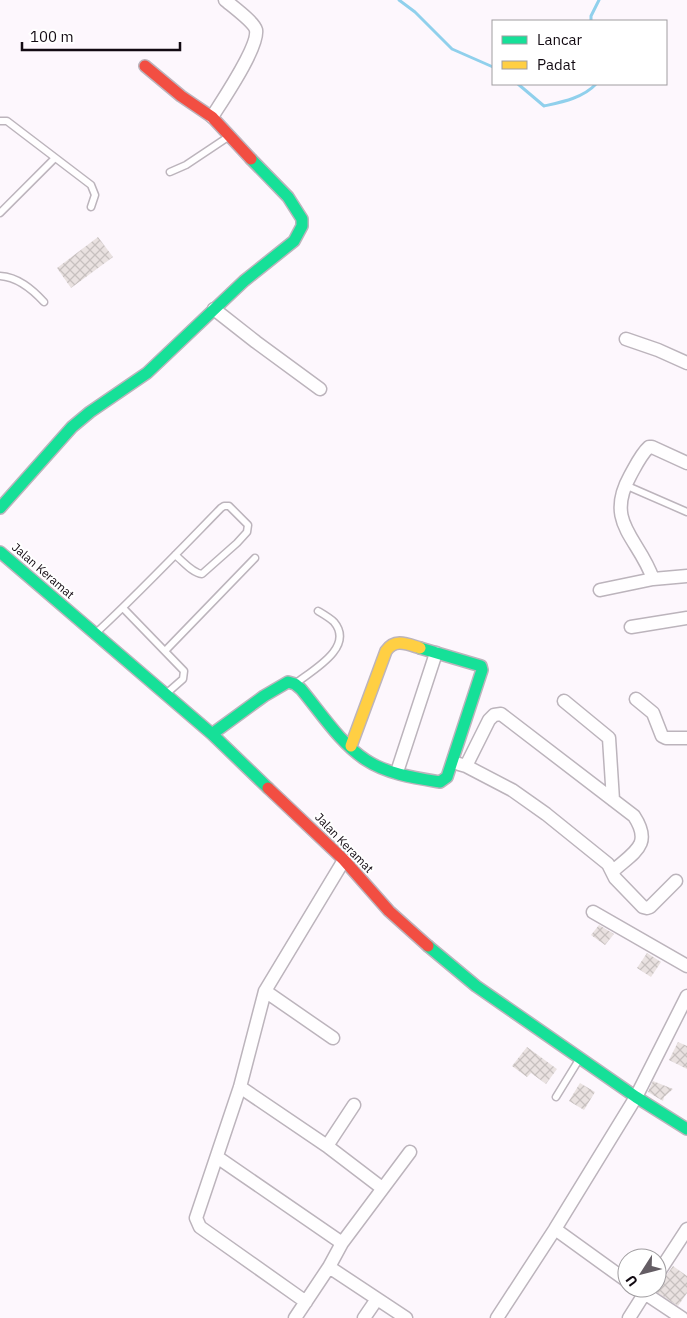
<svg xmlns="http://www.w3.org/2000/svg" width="687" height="1318" font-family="'IBM Plex Sans',sans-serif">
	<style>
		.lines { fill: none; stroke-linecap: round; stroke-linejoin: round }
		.stream { stroke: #90d0ec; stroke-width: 3 }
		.building { fill: url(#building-cross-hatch) }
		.lane-casing { stroke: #bcb4bc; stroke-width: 9 }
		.street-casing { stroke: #bcb4bc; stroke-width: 15 }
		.fast-casing { stroke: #bcb4bc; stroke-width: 14 }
		.slow-casing { stroke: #bcb4bc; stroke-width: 14 }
		.jam-casing { stroke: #bcb4bc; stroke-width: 14 }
		.lane { stroke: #fffeff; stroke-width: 6 }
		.street { stroke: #fffeff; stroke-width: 12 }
		.fast { stroke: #16e098; stroke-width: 11 }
		.slow { stroke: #ffcf43; stroke-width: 11 }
		.jam { stroke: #f24e42; stroke-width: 11 }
		.labels { text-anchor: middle; stroke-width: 4; stroke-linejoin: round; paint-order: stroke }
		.street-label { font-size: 12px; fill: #120a12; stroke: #fff }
	</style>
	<defs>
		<pattern id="building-cross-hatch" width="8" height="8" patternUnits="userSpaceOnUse" patternTransform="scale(1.25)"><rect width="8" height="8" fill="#e9e1e0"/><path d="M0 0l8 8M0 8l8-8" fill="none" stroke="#c7c0bf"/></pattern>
	</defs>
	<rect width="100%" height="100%" fill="#fdf7fd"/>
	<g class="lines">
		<path class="stream" d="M399,0L415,12L452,49L493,67
			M591,21V16L599,0
			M518,84L544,106C562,102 583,98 596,84"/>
	</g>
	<path class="building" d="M98,237L113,257L71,288L57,268Z
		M599,925L614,934L605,945L591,935Z
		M647,953L661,962L651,977L637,968Z
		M678,1042L687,1046V1069L669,1060Z
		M527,1047L557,1069L546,1084L531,1073L527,1077L512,1066Z
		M653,1081L673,1089L664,1097L663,1101L648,1092Z
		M580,1083L595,1092L584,1110L569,1101Z
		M673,1266L687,1276V1293L678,1306L655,1291L657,1283L663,1280Z"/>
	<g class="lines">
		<defs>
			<path id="lane" d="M0,121H7L91,185L95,195L91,207
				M170,172L186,165L228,137
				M0,213L55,158
				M0,276C18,277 32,289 44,302
				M625,485L687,512
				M123,608L184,671L183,679L167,693
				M96,633C139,593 180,550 221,508L224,506H229L248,525L247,532L237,543L202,574C192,573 183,561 175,555
				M165,651L255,558
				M296,683C313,670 355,647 334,622C330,618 323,614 318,611
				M556,1097L580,1058"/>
			<path id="street" d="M212,117C222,101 259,47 256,30C254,22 232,6 225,0
				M214,309L256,342L320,389
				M626,339L658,350L687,363
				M653,579C639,538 604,523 630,476C635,467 641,454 649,447H652L687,463
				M600,590L653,579L687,576
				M631,627L687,618
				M636,699L653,713L662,736L666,738H687
				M564,701L609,738L613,800
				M459,764L466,766L512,790L546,814L608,864L615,878L643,907L647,908L650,907L676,881
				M466,766L489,720L494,715L501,714L634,816C653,845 634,852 613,871
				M397,772L436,653
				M593,912L687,966
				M265,991L333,1038
				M240,1087L327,1146L382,1188
				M327,1146L354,1105
				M217,1157L342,1243
				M555,1229L627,1281
				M329,1267L406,1318
				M657,1275L687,1229
				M637,1288L682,1318
				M306,1302L200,1227L196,1218L240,1087L265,991L344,860
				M295,1318L329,1267L342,1243L410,1152
				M364,1318L377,1299
				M497,1318L555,1229L636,1097L687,996
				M629,1318L648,1288"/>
			<path id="fast" d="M0,508L72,427L90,412L147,373L244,281L294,241L302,226V219L288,197L251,159
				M0,552L212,734L268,788
				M212,734L264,696L288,682L295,684L301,689C321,713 340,743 366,760C387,774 415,778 440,782L447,777L482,670L481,666L420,648
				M428,946L476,986L636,1097L687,1129"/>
			<path id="slow" d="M351,746L386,651C395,638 407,644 420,648"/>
			<path id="jam" d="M145,66L181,96L212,117L251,159
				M268,788L344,860L389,911L428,946"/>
		</defs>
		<use href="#lane" class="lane-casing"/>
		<use href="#street" class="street-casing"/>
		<use href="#fast" class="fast-casing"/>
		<use href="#slow" class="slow-casing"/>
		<use href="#jam" class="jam-casing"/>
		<use href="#lane" class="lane"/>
		<use href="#street" class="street"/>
		<use href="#fast" class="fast"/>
		<use href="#slow" class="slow"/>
		<use href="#jam" class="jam"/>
	</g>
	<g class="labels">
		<g class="street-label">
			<text transform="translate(43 571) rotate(41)" y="4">Jalan Keramat</text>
			<text transform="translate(344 843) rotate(46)" y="4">Jalan Keramat</text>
		</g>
	</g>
	<rect x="492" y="20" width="175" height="65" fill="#ffffff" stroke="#a09da0"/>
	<rect x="502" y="36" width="25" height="8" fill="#16e098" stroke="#a09da0"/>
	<text x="537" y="45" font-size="15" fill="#120a12">Lancar</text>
	<rect x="502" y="61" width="25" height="8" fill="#ffcf43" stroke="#a09da0"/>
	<text x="537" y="70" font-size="15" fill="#120a12">Padat</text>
	<g transform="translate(642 1273) rotate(234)"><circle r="24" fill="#ffffff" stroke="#a09da0"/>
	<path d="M0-4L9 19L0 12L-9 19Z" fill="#645d64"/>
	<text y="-8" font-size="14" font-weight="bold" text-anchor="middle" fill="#120a12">U</text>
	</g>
	<path d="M22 42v8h158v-8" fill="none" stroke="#120a12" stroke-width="2.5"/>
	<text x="30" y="42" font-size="15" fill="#120a12" stroke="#ffffff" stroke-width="4" paint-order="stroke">100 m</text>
</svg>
